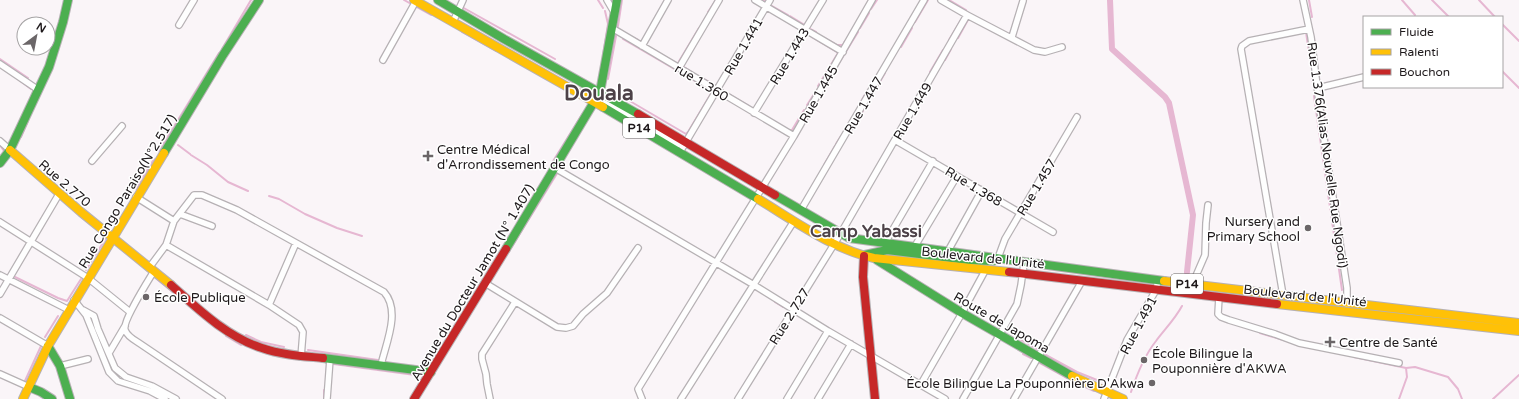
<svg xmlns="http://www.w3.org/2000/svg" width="1519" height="399" font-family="'Varela Round',sans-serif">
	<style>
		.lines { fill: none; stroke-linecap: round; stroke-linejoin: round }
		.stream { stroke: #e6b7d2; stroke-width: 2 }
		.canal { stroke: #e6b7d2; stroke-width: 6 }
		.street-casing { stroke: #b6b1b4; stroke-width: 8 }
		.fast-casing { stroke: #b6b1b4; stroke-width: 10 }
		.slow-casing { stroke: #b6b1b4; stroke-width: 10 }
		.jam-casing { stroke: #b6b1b4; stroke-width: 10 }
		.street { stroke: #fefefe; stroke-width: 5.5 }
		.fast { stroke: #4caf50; stroke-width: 8 }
		.slow { stroke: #ffc107; stroke-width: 8 }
		.jam { stroke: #c62828; stroke-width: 8 }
		.poi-dot { fill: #6b6668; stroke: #fff; stroke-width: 1.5 }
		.labels { text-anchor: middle; stroke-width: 3; stroke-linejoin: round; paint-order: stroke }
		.shield { fill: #fff; stroke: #625e5f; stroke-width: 1 }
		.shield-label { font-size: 12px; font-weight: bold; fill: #1e191b }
		.street-label { font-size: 13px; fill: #1e191b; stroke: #fff }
		.poi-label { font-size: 13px; fill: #1e191b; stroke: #fff; text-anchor: start }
		.district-label { font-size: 17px; font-weight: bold; fill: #4d4248; stroke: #fff }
		.town-label { font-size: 21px; font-weight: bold; fill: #4d4248; stroke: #fff }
	</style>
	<rect width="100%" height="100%" fill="#faf5f8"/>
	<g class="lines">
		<path class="stream" d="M404,0L431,15
			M598,0L603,8
			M763,0L766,2
			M949,0L966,10
			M1309,0L1312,17
			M1402,0L1415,15
			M1432,0L1449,17
			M1479,0L1495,17
			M772,6L788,15
			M462,7L555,59
			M871,9L877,0
			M708,12L716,0
			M790,16L803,24
			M915,22L928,0
			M702,24L706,17
			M1502,24L1519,41
			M618,26L622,0
			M860,28L869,13
			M810,29L816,32
			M462,32L496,51
			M1306,32L1310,59
			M630,36L638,40
			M812,37L837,52
			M823,37L837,45H843L845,41
			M958,38L969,18
			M623,39L712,91
			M1314,39L1315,47
			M949,40L961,20
			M649,47L678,64
			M901,47L912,28
			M222,49L251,0
			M603,56L608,24L605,11
			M0,59L28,78
			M945,60L951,49
			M678,63L699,28
			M837,66L858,32
			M684,67L693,73
			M1502,71L1519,88
			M930,72L943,50
			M1312,74V81
			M699,76L714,85
			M608,79L616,36
			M19,80L31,89
			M1313,81V87
			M818,86L838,53
			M722,90L749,106
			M1314,96L1342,290
			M623,97L686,134L688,132L712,92
			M1322,100L1325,122
			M807,105L816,91
			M859,105L866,93
			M865,107L885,73
			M859,117L863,111
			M1326,128L1330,161
			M790,130H792L804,110
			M21,137L28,121
			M836,144L841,136
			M0,145L4,151
			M178,145L190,154
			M159,151L219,53
			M191,155L207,165L228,182L248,191
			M824,165L835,146
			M550,166L583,113
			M136,189L154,159
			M269,196L279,199L305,214L337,228L362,236
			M511,248L558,172
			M86,270L106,238
			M153,276L180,298
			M15,277L58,298L67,301L81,279
			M775,302L783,307
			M1260,333L1290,342
			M246,335L261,342L284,347
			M226,336L241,345
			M45,337L58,316
			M1018,338L1037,349
			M308,350L378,360
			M1023,354L1031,358
			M1044,354L1077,372L1097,380
			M1354,357L1406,368L1415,367L1448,377L1458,389L1462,399
			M326,363L415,375
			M1040,363L1078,384
			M24,383L41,346
			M1079,384L1094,391
			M1131,392C1137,374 1144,356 1156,341C1165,329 1175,319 1182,306
			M324,399V390
			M1399,399L1407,377L1406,368
			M1493,399L1519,375"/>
		<path class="canal" d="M1110,0L1112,49L1165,97L1169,103L1193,215L1187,272"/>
		<defs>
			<path id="street" d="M607,0L614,12
				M755,0L843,52
				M1303,0L1311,37L1322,126L1347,288V304
				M967,15L1034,50L1045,52L1062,47
				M453,22L463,0
				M179,25L194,0
				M612,28L794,136
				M1012,37L1023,1
				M642,46L668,0
				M383,60L416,1
				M0,64L37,89
				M679,68L719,0
				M1318,88L1364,77
				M609,99L680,141V144L677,145L606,103V100Z
				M754,113L823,0
				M895,140L1053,232
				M0,141L10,150
				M680,152L770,0
				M92,161L122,126
				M555,168L754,285L828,331L945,399
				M136,197L174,221
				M801,210L924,0
				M180,214L212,226
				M0,222L88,278L130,312
				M885,243L933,161
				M166,245L269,305L299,325L303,332L301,357
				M915,246L957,176
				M948,251L982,190
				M998,258L1005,239L1077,117
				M149,268L166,245L174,221L194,195H202L237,210L384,292C401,311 386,343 381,365
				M154,271C148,281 122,322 125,330C127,336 134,340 139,343L222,399
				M0,275L69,310
				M485,283L557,327L566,328L573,326L583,314L607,293L638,248
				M1192,285L1205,255L1206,223L1208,205
				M0,294L59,194
				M1283,295L1241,49L1242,46L1249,41L1309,29
				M1219,297L1218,314L1221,317L1229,320L1275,334L1299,343L1399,363
				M74,300L86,315L109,372L118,381L150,391L165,399
				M269,305L296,243
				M83,310L94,316L98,329L115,368L126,377L152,386L176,399
				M0,318L48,346
				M109,353L125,326
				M60,366L88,359
				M0,374L29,387
				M921,384L962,313L986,269
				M327,399L330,359
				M490,399L487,384L486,374L482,359V354L515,302
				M642,399L638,389L794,136L872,0
				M681,399L794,221
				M738,399L841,233L967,15L941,0
				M787,399L828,331
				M818,399L851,344
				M963,399L1017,304L1021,285L1024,263
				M1014,399L1082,281
				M1104,399L1127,340L1156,290L1158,280"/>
			<path id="fast" d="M438,0L504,39L638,114
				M603,107L758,199
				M164,153L223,55L259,0
				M0,163L10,150L49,67L63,22L68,0
				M775,195L849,238L1164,281
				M506,249L600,92L617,0
				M865,255L887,250L968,260L993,261
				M877,260L962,313L1072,376
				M48,346L60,366L70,399
				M323,358L431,372
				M29,387L41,392L52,399"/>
			<path id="slow" d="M414,0L603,107
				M10,150L81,212L171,285
				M758,199C793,220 834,250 874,258L1009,272
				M1164,281L1519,323
				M1277,304L1519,331
				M1072,376L1123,399
				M23,399L48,346L164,153"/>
			<path id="jam" d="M638,114L775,195
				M864,256L863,277L875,399
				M1009,272L1277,304
				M171,285C198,309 227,337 262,348C282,355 303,356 323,358
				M414,399L506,249"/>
		</defs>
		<use href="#street" class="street-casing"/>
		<use href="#fast" class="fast-casing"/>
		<use href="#slow" class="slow-casing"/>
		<use href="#jam" class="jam-casing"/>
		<use href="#street" class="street"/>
		<use href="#fast" class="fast"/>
		<use href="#slow" class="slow"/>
		<use href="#jam" class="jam"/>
	</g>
	<g class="poi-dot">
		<path d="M426 150h4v4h4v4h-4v4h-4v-4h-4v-4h4z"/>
		<circle cx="1308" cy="228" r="4"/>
		<circle cx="146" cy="297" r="4"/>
		<path d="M1328 336h4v4h4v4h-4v4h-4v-4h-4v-4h4z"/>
		<circle cx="1144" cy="360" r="4"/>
		<circle cx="1152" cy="383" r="4"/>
	</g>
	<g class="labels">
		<g class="shield">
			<rect x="623" y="118" width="32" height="20" rx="3"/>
			<rect x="1171" y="274" width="32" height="20" rx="3"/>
		</g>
		<g class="shield-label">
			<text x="639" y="132">P14</text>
			<text x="1187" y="288">P14</text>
		</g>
		<g class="street-label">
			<text transform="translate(743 46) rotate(-60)" y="5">Rue 1.441</text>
			<text transform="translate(789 56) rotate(-59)" y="5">Rue 1.443</text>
			<text transform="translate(702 82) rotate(31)" y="5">rue 1.360</text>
			<text transform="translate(818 94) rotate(-60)" y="5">Rue 1.445</text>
			<text transform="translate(863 105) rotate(-60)" y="5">Rue 1.447</text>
			<text transform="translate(912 111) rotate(-60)" y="5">Rue 1.449</text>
			<text transform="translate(1328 155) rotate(82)" y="5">Rue 1.376(Alias Nouvelle Rue Ngodi)</text>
			<text transform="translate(65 183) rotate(41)" y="5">Rue 2.770</text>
			<text transform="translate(974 186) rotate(31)" y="5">Rue 1.368</text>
			<text transform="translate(1036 187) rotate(-59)" y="5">Rue 1.457</text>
			<text transform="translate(127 191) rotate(-59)" y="5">Rue Congo Paraiso(N°2.517)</text>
			<text transform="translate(983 257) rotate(6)" y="5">Boulevard de l'Unité</text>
			<text transform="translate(472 282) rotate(-59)" y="5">Avenue du Docteur Jamot (N° 1.407)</text>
			<text transform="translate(1305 295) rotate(6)" y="5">Boulevard de l'Unité</text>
			<text transform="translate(789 316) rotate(-58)" y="5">Rue 2.727</text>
			<text transform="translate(1002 322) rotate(30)" y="5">Route de Japoma</text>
			<text transform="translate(1138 325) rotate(-62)" y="5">Rue 1.491</text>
		</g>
		<g class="poi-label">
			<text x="437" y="154">Centre Médical<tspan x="437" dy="15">d'Arrondissement de Congo</tspan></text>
			<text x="1300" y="226" text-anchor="end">Nursery and<tspan x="1300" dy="15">Primary School</tspan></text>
			<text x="154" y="302">École Publique</text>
			<text x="1339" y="347">Centre de Santé</text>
			<text x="1152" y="358">École Bilingue la<tspan x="1152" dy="15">Pouponnière d'AKWA</tspan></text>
			<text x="1144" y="388" text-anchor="end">École Bilingue La Pouponnière D'Akwa</text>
		</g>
		<g class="district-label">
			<text x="866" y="237">Camp Yabassi</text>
		</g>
		<g class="town-label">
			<text x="599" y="100">Douala</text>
		</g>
	</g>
	<rect x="1363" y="16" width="140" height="72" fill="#ffffff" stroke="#a5a3a4"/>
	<rect x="1371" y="29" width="20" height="6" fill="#4caf50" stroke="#a5a3a4"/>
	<text x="1399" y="36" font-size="12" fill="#1e191b">Fluide</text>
	<rect x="1371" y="49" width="20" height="6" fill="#ffc107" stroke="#a5a3a4"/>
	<text x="1399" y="56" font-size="12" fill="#1e191b">Ralenti</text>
	<rect x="1371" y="69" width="20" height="6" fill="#c62828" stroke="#a5a3a4"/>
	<text x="1399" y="76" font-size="12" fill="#1e191b">Bouchon</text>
	<g transform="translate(36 36) rotate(32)"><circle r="19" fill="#ffffff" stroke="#a5a3a4"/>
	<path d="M0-3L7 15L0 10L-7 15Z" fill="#6b6668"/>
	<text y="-6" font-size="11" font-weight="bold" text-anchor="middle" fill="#1e191b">N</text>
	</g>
</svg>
